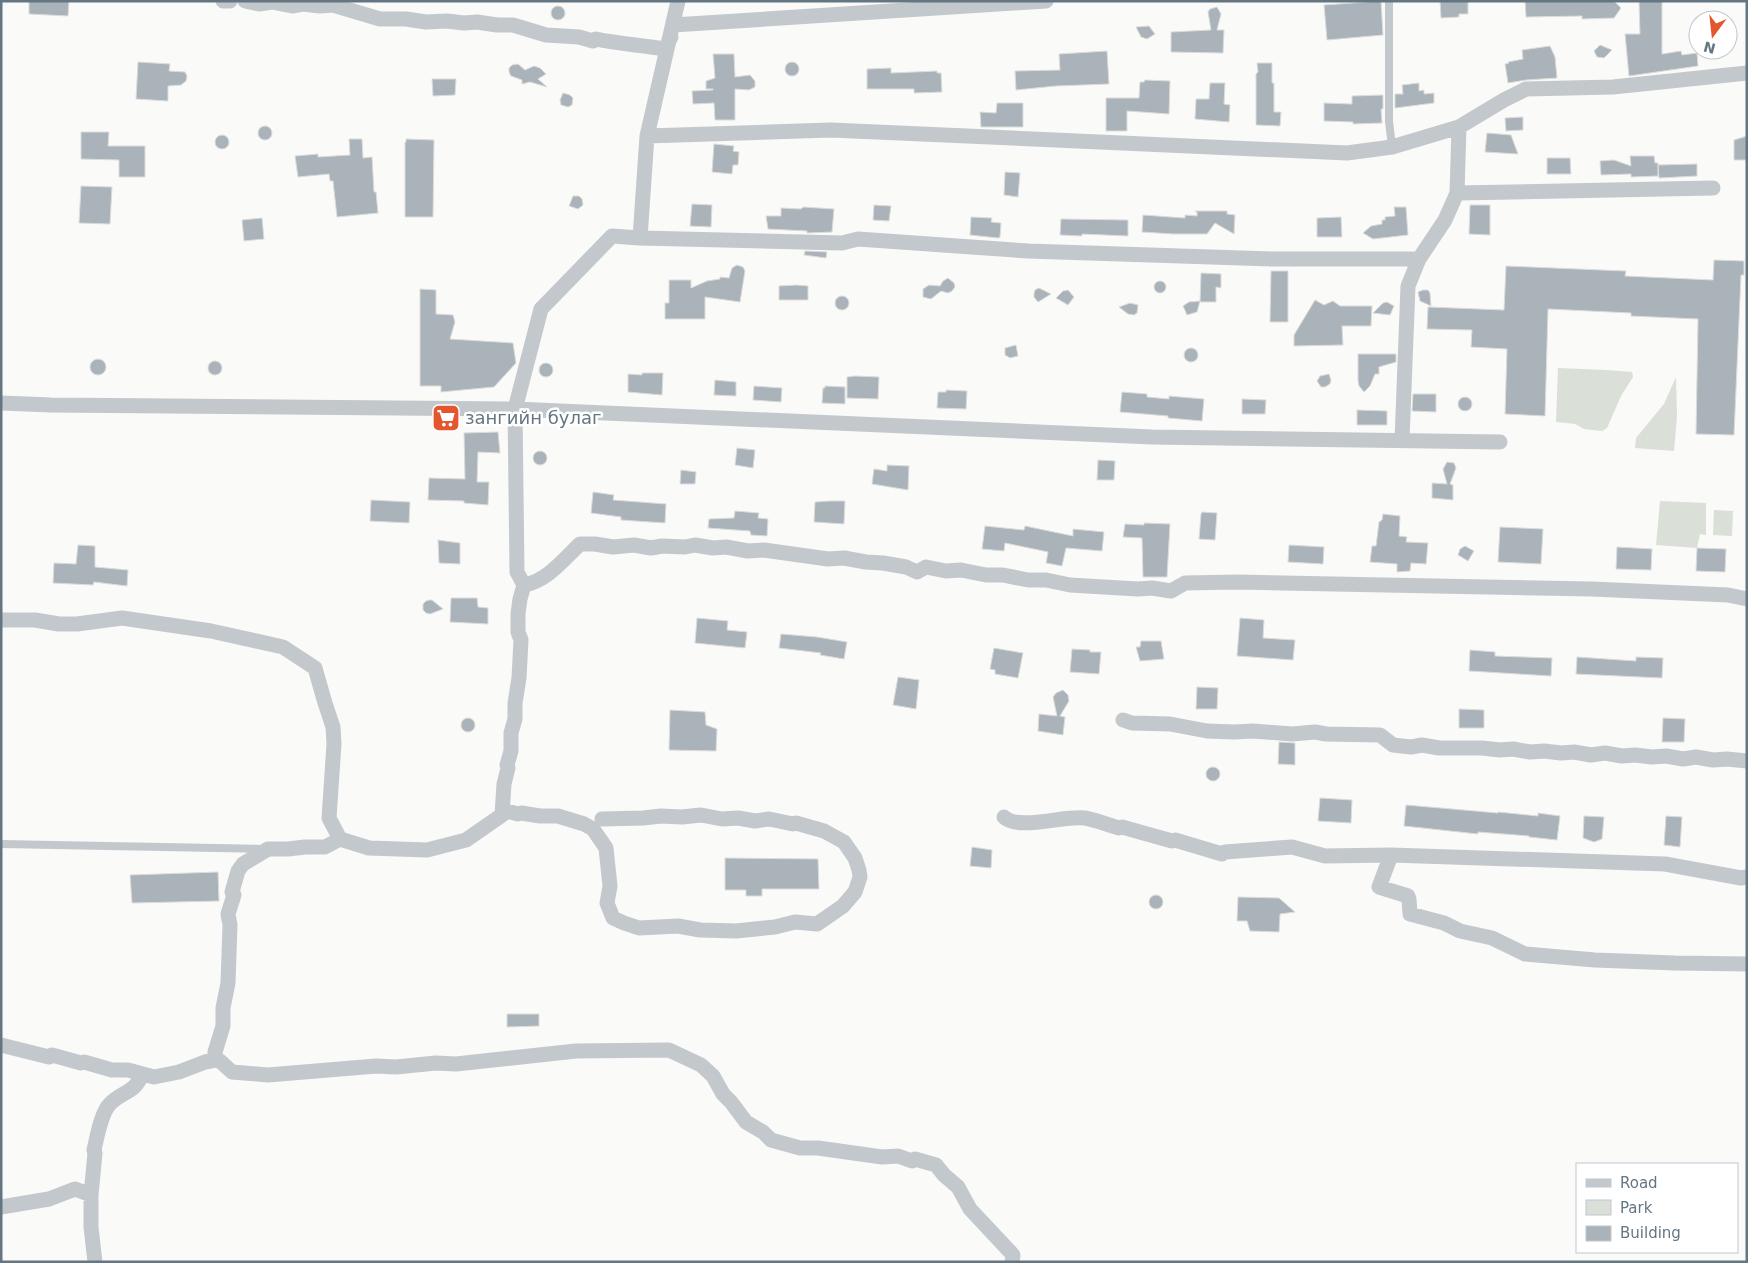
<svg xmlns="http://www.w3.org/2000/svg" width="1748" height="1263" font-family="'DejaVu Sans',sans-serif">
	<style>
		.green { fill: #dadfd7 }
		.building { fill: #aab3b9; stroke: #dcdcda }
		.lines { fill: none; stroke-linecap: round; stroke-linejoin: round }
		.lane { stroke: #c3c8cc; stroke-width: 8 }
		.street { stroke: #c3c8cc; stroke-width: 15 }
		.labels { text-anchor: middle; stroke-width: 5; stroke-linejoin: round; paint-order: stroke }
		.poi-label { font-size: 18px; fill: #657683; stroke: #fff; text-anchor: start }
	</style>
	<rect width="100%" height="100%" fill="#fafaf8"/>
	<path class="green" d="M1558,368L1606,370L1632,372L1633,377L1621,396L1607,428L1602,431L1584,429L1575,424L1556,422Z
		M1676,377L1677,416L1674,451L1635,448L1636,438L1664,404Z
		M1660,501L1706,503V535L1700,534L1697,548L1656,545Z
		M1714,510L1733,511L1732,536L1713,535Z"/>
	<path class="building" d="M29,1H69L68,16L29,14Z
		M1381,1L1383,35L1327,40L1324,5Z
		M1440,1H1468V14H1459V17L1441,18Z
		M1525,1H1611L1615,2L1621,8L1614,18L1582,19V16L1526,17Z
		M1639,1H1662V54L1681,51L1682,55L1697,53L1698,66L1629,76L1625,34H1640Z
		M551 13a7 7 0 1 1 14 0a7 7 0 1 1-14 0Z
		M1217,7L1221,14L1217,30H1224L1223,53L1171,52V32L1211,30L1208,12L1210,9Z
		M1149,26L1155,34L1147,39L1141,37L1136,27Z
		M1600,45L1612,50L1604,58L1597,57L1594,51Z
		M1550,46L1555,57L1557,78L1526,80L1508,83L1505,64L1509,63L1508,62L1523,59L1522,50Z
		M1107,51L1109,84L1056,86L1016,90L1015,71L1060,70L1059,54Z
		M713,54H734L735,77L750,75L755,81V87L749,90L735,89V120H715L714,103L693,104L692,91L713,90V89H706V81L715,78Z
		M785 69a7 7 0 1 1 14 0a7 7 0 1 1-14 0Z
		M138,62L170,64L169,71L185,72L187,76L186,81L181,85L168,86V101L136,99Z
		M1257,63H1272V83H1274V112H1281L1280,126L1256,125V74L1258,72Z
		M518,64L525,70L534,66L540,68L546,74L538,79L547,87L530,82L522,84V80L511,76L509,72V68L512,65Z
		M891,68V73L937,71V73H941L942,92L914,93V89H867V69Z
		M432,79H456L455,95L433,96Z
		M1145,80L1170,81L1169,114L1127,111V131H1106V98H1139L1140,82H1144Z
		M1210,83H1225L1224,104L1230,105L1229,122L1195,119L1196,99H1209Z
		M1419,83V91L1424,90V94L1434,93V103L1395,108V94H1403L1402,85Z
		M563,93L570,95L573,98L572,105L568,107L561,105L560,100Z
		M1383,95V109H1381L1382,123L1353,124V122L1324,121V103L1352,104V96Z
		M997,103H1023V127H981L980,112L996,113Z
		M1523,117V130L1506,131L1505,118Z
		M258 133a7 7 0 1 1 14 0a7 7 0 1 1-14 0Z
		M81,132H109L108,146H145V177H119V160L81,159Z
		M1487,133L1511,135L1518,154L1485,152Z
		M215 142a7 7 0 1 1 14 0a7 7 0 1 1-14 0Z
		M1747,136V160H1734V140Z
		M349,139H362L363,158L372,157L374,192H376L378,213L337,217L333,181H330L329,174L298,177L295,156L318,154V157L350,155Z
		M406,139L434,140L433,217H405V142H406Z
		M714,144L734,146L733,151L739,152L738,165H733L732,174L712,172Z
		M1630,156H1654L1655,163H1658V176L1631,177V174L1601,175L1600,161L1614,160L1631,166Z
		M1547,158H1570L1571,174H1547Z
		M1697,164V176L1659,178L1658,165Z
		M1005,172L1020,173L1018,197L1004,195Z
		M81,186L112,187L110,224L79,223Z
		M573,196H579L582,199L583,205L578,209L569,206Z
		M692,204L712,205L711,227L690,226Z
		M874,205L891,206L889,221L873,220Z
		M1470,205H1490V235L1469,234Z
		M803,207L834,209L832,232L807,233V231L768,229L766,216H781V208L801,209Z
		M1394,207H1406L1408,235L1373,239L1363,233L1371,226L1382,224V220H1385V217L1395,216Z
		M1195,211H1227V214L1235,215L1234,234L1215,223L1207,234H1173L1142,232L1143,215L1185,218V215L1197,216V212Z
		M971,217L992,218L991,222L1001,223L1000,237L998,238L970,235Z
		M1341,217L1342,237H1317V218Z
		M262,218L264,239L244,241L242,220Z
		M1061,219L1128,220V236L1082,234V236L1060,235Z
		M805,251L827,252L826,258L804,255Z
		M1714,260L1744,261V275H1741L1734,435L1696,434L1698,319L1631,316V313L1548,309L1545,416L1505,414L1507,349L1471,347L1472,330L1427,329L1428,307L1504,310L1506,266L1626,271L1625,276L1713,280Z
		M737,265L743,267L745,271L740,302L705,297V319H665V303H669V280H691V288L707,281L720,279V277L729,278L732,268Z
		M1271,271H1288V322H1270Z
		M1201,273L1221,274V288L1216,287V302H1200Z
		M948,278L954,283L955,287L952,291L948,293L941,291L931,299L923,297V289L929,285L940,286L943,281Z
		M1154 287a6 6 0 1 1 12 0a6 6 0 1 1-12 0Z
		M797,285L808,286V300H779V286Z
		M1039,288L1051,294L1038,302L1034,297V293L1035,290Z
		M420,289L436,290V314L453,315L455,322L450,339L513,343L516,363L494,387L441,392V386H420Z
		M1068,290L1074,297L1068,305L1056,298L1063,291Z
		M1423,290H1428L1430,293L1431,306L1420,301L1418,292Z
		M835 303a7 7 0 1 1 14 0a7 7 0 1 1-14 0Z
		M1315,300L1324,305L1333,301L1340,306H1372L1371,326H1342L1343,345L1294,346V335Z
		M1200,301L1197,312L1187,315L1183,306L1189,302Z
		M1387,302L1394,306L1390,315L1373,313L1383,303Z
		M1130,303L1138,305L1137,313L1134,315L1128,314L1119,307Z
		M1016,345L1018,356L1010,358L1005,355V348Z
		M1184 355a7 7 0 1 1 14 0a7 7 0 1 1-14 0Z
		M1358,354H1396V362L1379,367V374H1375L1370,386L1364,392L1359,386L1358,380Z
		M90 367a8 8 0 1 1 16 0a8 8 0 1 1-16 0Z
		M208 368a7 7 0 1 1 14 0a7 7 0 1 1-14 0Z
		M539 370a7 7 0 1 1 14 0a7 7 0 1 1-14 0Z
		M642,373H663L662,395L628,392V374L642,375Z
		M1329,374L1331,380L1330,384L1325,387H1321L1317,381L1320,376Z
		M855,376L879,377L878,399L847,398V377Z
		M715,380L736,382V396L714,395Z
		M754,386L782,388L781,402L753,400Z
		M825,386L845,387V404L822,403L823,388H825Z
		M946,390L967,391L966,409L937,408L938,392H946Z
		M1122,392L1147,394V397L1169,399V396L1204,399L1202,421L1168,418V416L1120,412Z
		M1413,394H1436V412L1412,411Z
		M1458 404a7 7 0 1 1 14 0a7 7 0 1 1-14 0Z
		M1242,399L1266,400L1265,414H1242Z
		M1357,410L1387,411V425H1357Z
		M498,432L500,453L478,452L477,482H489L488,505L464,503V501L428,500L429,478L465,479L464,433Z
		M737,448L755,450L753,468L735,465Z
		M533 458a7 7 0 1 1 14 0a7 7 0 1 1-14 0Z
		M1098,460L1115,461L1114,480H1097Z
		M1447,462L1454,463L1456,468L1450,484L1453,485V500L1432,498V483L1447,484L1443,469Z
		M887,465L909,466L908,490L872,484L874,469L887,471Z
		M681,470L696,472L695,484H680Z
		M593,492L614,495L613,500L666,504L665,523L621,520V517L591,513Z
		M371,500L410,502L409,523L370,521Z
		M829,501H845L844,524L814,522L815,502Z
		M735,511L759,513L758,518L768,519L767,536L751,535L750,531L708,528L709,519L734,518Z
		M1202,512L1217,513L1215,540L1199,539L1201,514Z
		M1383,514L1400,516L1399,536L1407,537L1406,542L1428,543L1426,564L1411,563L1410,571L1397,572V564L1370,562L1372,546H1376L1379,522L1382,520Z
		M1144,523L1170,524L1167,577H1143L1142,538L1123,537L1125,524L1144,525Z
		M985,526L1024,530L1025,526L1073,536V529L1104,532L1102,551L1066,548L1062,566L1046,563L1048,552L1005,543L1004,551L982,549Z
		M1500,527L1543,529L1541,564L1498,562Z
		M438,540L460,543V564L439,563Z
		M78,545L95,546V567L128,570L127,586L94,582L93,585L53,583L54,563L76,564Z
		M1289,545L1324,547L1323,564L1288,562Z
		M1465,546L1474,551L1468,561L1458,555L1460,549Z
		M1617,547L1652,549L1651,570L1616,569Z
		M1697,548L1726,549L1725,572L1696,571Z
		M451,598H477L478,607L488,608V624L450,622Z
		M430,600H432L443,609L430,614L426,613L423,610V604L426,601Z
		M697,618L728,621L727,630L747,632L745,648L695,643Z
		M1240,618L1264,620L1263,638L1295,640L1293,660L1237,656Z
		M781,634L817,637L847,642L844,659L820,655L821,653L779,648Z
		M1141,641H1161L1164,659L1140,661L1136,647H1140Z
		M994,648L1023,653L1018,678L995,674V670L990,669Z
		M1072,649L1090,650V652H1101L1099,674L1070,672Z
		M1470,650L1495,652V656L1552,658L1551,676L1469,671Z
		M1577,657L1636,661V657L1663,658L1662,678L1576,674Z
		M898,677L919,680L916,709L893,705Z
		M1197,687L1218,688L1217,709H1196Z
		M1063,690L1068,695L1069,701L1060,716L1065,717L1063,735L1038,731L1039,714L1057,716L1053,697L1056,693Z
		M1459,709L1484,710V728H1459Z
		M670,710L705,712L706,725L717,729L716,751L669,750Z
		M461 725a7 7 0 1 1 14 0a7 7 0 1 1-14 0Z
		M1663,718L1685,719L1684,742H1662Z
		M1279,742L1295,743V765L1278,764Z
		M1206 774a7 7 0 1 1 14 0a7 7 0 1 1-14 0Z
		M1320,798L1352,800L1351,823L1318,821Z
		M1406,805L1498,813V812L1538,816V813L1560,816L1557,840L1529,837V836L1478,832V834L1404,826Z
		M1584,816L1604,817L1602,839L1594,842L1583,838Z
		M1666,816L1682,817L1680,847L1664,845Z
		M972,847L992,850L991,868L970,866Z
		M725,858L818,859L819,889H762V896H746V890H725Z
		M218,872L219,901L132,903L130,875Z
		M1149 902a7 7 0 1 1 14 0a7 7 0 1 1-14 0Z
		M1238,897L1279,898L1295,912L1280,914L1279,932L1250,931L1247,921H1237Z
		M507,1014H539V1026L507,1027Z"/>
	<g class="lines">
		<path class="lane" d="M1389,1V121L1392,147
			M1,844L263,849"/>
		<path class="street" d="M223,1H230
			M245,1L259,4L272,2L292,6L303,4L320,6L333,5L380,19H406L426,22L447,21L464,23L477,22L497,25H513L546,35L579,37L593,41L596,39C619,44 642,45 665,49L671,37
			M673,25L1046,1
			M647,136L831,130L1347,153L1392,147L1459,127L1504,100L1526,89L1613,87L1747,73
			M1457,193L1713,188
			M640,238L842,243L858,239L1028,251L1273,259H1419
			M1,403L51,405L515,409L541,309L612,236L640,238L647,136L678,1
			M1402,440L1408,286L1419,259L1445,220L1457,193L1459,127
			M524,585C547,581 563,560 580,544H595L613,547L634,545L651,548L662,546L685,547L695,545L713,548L726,547L748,551L764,550L828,559L844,558L866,562L883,563L906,567L917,572L926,567L946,571L961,570L986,575H1003L1028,580H1046L1070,585L1138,589L1152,588L1171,591L1185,583L1238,582L1592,589L1728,595L1747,599
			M1,620H35L59,624H77L122,618L211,631L283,647L315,668L325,703L333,727L334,744L329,818L340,839L369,848L427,850L466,840L502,815L504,784L508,768L507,765L511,751V733L515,719V703L519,678L521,640L518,632V614L520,599L524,585L517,572L515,409L1152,437L1500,442
			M1123,720L1132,723L1170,724L1207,731L1234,732L1253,731L1292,734L1315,732L1326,734L1380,735L1393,745L1411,747L1422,745L1439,748H1482L1500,750L1513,749L1530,752L1544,751L1561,753L1574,752L1591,755L1605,753L1622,756L1635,755L1652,757L1666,756L1683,759L1696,757L1713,760L1727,759L1747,761
			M503,810L518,814L521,813L540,816H558L584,824L593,829L606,848L610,886L607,903L613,918L624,923L639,928L678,926L700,930L736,931L775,927L795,922L817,924L843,906L855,892L860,877L859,870L855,858L844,842L824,831L796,823L793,824L769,819L755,821L738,818L722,819L701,815L682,817L661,816L643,818L602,819
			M1004,817C1018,831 1065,815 1085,818C1096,820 1108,825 1119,828L1122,827L1172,841L1175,840L1222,854L1225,852L1292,847L1325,856L1391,855L1379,887L1408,896L1409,899L1410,914L1444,923L1460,931L1492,938L1525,954L1595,960L1675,963L1747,964
			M1391,855L1665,864L1741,878L1747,877
			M1,1045L49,1057L52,1055L81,1063L84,1062L112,1070H128L154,1077L179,1072L205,1062L216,1060L220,1061L232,1072L268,1075L376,1066L396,1067L436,1063L456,1064L576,1051L669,1050L701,1065L713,1076L723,1094L731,1102L746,1122L763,1132L771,1140L800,1148H818L882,1157L898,1156L912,1161L915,1159L936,1165L944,1175L958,1187L970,1209L1013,1255L1012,1262
			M216,1060L215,1052L223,1026V1008L228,983L230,925L228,914L234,895L232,892L238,871L243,864L268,849H288L305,847H325L340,839
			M1,1207L49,1199L75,1189L91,1195
			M95,1262L91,1227V1195L95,1153L94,1150C97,1137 101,1114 109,1105C120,1092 136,1093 142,1074"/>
	</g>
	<defs>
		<symbol id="supermarket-square" viewBox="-11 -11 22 22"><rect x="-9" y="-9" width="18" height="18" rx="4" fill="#e4572e" stroke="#fff"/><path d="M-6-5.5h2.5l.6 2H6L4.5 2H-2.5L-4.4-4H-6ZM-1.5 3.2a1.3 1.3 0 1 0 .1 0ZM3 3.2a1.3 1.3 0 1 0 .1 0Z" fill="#fff"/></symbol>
	</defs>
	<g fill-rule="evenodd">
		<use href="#supermarket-square" x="430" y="402" width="32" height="32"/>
	</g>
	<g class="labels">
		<g class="poi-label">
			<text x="465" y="424">зангийн булаг</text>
		</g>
	</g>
	<rect width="1748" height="1263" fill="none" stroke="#657683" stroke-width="5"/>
	<rect x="1576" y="1163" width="162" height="90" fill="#ffffff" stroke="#c1c8cd"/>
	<rect x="1586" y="1179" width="25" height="8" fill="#c3c8cc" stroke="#c1c8cd"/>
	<text x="1620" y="1188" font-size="15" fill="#657683">Road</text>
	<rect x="1586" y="1200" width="25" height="15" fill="#dadfd7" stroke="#c1c8cd"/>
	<text x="1620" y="1213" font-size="15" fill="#657683">Park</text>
	<rect x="1586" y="1226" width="25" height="15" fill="#aab3b9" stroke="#c1c8cd"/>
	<text x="1620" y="1238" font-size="15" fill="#657683">Building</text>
	<g transform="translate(1713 35) rotate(195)"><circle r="24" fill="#ffffff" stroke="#c1c8cd"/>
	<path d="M0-4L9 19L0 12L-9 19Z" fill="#e4572e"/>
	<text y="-8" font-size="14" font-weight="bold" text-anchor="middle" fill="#657683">N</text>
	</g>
</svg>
